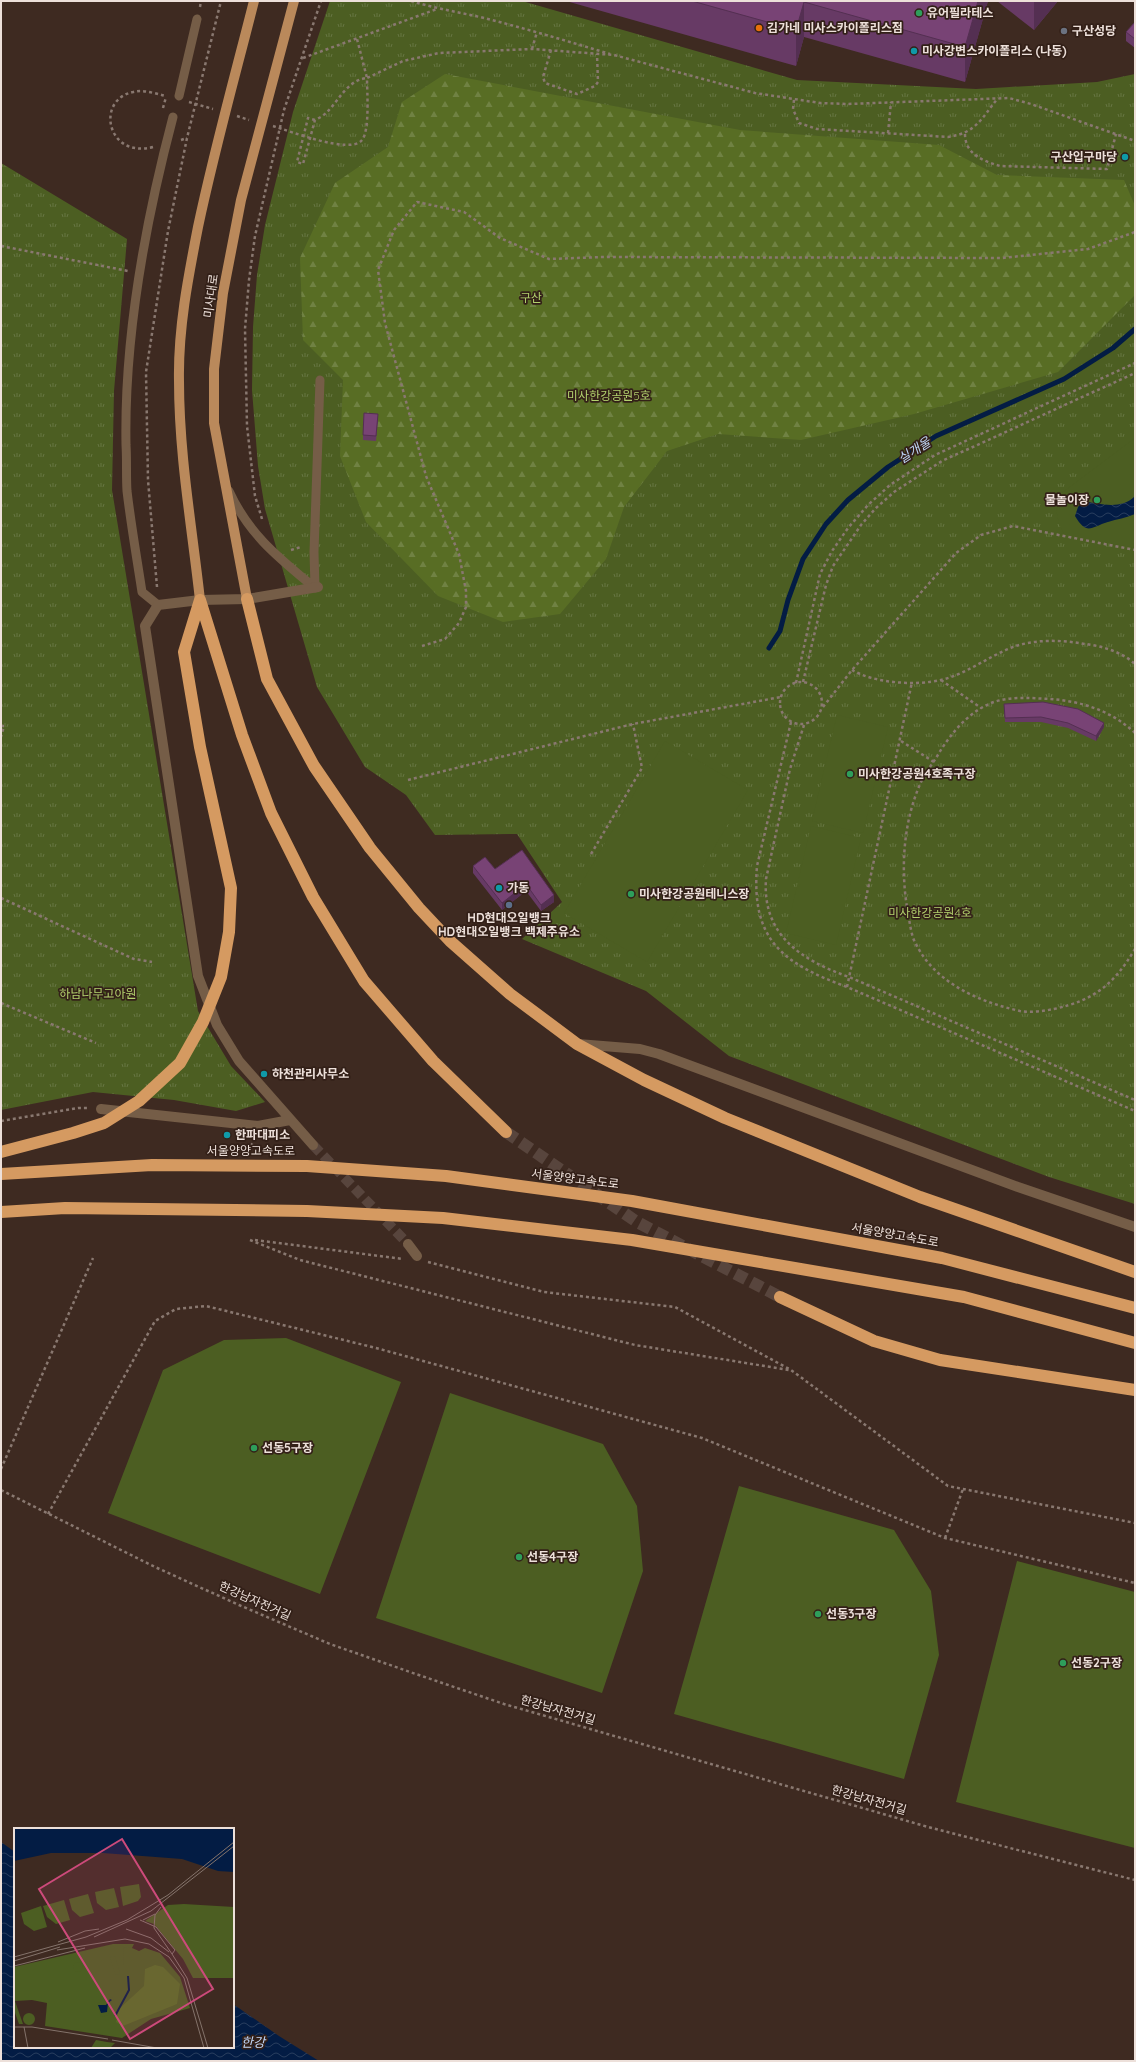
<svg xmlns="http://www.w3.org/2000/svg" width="1136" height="2062" font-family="Quicksand,'Noto Sans KR',sans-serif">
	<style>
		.grass { fill: url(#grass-tufts) }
		.forest { fill: url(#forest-firs) }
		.garden { fill: #4c5e22 }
		.water { fill: url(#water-waves) }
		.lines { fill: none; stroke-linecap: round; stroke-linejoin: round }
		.stream { stroke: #031c44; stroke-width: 5 }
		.street-tunnel { stroke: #58453d; stroke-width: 10; stroke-dasharray: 10 5; stroke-linecap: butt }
		.highway-tunnel { stroke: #58453d; stroke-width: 12; stroke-dasharray: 12 6; stroke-linecap: butt }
		.path { stroke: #897870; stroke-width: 2.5; stroke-dasharray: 3 3; stroke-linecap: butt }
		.lane { stroke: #755d47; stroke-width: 9 }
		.street { stroke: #755d47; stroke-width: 10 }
		.primary { stroke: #ba895b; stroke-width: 10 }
		.highway { stroke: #d59a61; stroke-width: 12 }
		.wall { fill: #673a65 }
		.shaded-wall { fill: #542f52 }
		.building { fill: #784375; stroke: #542f52 }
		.leisure-dot { fill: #2e9e5b; stroke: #332018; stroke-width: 1.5 }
		.food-dot { fill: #e8710a; stroke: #332018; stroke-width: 1.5 }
		.worship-dot { fill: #6b7280; stroke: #332018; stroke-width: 1.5 }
		.culture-dot { fill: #0f9aa8; stroke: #332018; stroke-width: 1.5 }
		.service-dot { fill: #5c6f8a; stroke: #332018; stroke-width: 1.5 }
		.labels { text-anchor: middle; stroke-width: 3.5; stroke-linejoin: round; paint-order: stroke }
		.poi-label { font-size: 12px; font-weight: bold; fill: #ede0da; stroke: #332018; text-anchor: start }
		.street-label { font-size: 12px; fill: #ede0da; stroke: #332018 }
		.park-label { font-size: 12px; fill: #b2d16d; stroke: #332018 }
		.water-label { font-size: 13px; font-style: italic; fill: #c1d7f9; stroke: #332018 }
		.inset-river { fill: none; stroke: #031c44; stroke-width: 2 }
		.inset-road { fill: none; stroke: #84736b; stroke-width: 1 }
		.view { fill: #cd4a7b; fill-opacity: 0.15; stroke: #cd4a7b; stroke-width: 2 }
		.inset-edge { fill: none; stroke: #ede0da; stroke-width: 2 }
	</style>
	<defs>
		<pattern id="grass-tufts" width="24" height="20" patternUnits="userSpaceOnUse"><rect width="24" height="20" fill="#4c5e22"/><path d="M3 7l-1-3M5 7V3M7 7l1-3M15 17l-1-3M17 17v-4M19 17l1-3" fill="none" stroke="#667542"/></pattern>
		<pattern id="forest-firs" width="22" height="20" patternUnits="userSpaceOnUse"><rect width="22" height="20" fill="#586d24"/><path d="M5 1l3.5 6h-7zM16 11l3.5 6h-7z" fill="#708243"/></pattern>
		<pattern id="water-waves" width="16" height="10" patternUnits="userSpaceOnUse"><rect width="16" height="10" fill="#031c44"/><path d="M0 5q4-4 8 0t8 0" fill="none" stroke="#283d5e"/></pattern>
	</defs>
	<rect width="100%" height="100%" fill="#3e2a21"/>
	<path class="grass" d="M330,1H522L797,80L976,89L1097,82L1135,74V1204L1049,1177L729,1056L646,991L522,939L562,902L517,834L435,835L406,795L365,767L317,687L265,509L258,466L252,390L253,327L257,275L265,225L293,112Z
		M1,163L127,239L114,391L112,490L198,1011L231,1066L265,1102L236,1111L174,1100L93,1092L1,1110Z"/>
	<path class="forest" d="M445,74L740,130L939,145L997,175L1124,180L1135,206V295L1058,372L914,414L801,440L718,434L667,451L624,507L606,559L560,614L503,622L438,596L366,522L340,456L343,380L303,340L300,258L335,183L388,147L402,102Z"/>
	<path class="garden" d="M1135,438V548L1065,536L1059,524L1056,509L1063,492Z
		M837,715L888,727L863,833L812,821Z
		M665,741L748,790L647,962L564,913Z
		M811,826L861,838L836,945L786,933Z
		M286,1338L401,1382L320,1594L108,1513L163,1370L224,1340Z
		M450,1393L603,1444L637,1506L643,1571L602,1693L376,1618Z
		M739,1486L894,1530L931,1591L939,1655L904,1779L674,1714Z
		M1017,1561L1135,1592V1848L956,1802Z"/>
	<path class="water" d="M1135,496V514C1126,518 1117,519 1108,522C1091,527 1087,536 1075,516L1078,507L1083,501C1100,504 1122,510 1135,496Z
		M1,1842L15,1852V2047H233V2004L279,2036L319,2061H1Z"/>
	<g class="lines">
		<path class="stream" d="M769,648L780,631L788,600L803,559L826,524L848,500L888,467L936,436L1064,379L1113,348L1135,329"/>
		<path class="street-tunnel" d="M313,1145L408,1244"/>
		<path class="highway-tunnel" d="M506,1132L637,1222L780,1297"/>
		<path class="path" d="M411,1C434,8 457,12 480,17C524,28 567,41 610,54
			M200,7L201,1
			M532,49L537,32
			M551,50L543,77L545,83L577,94L595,86L598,82L597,54
			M303,58L437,9
			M794,100L793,109L799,123L817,129L948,137C976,133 981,119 998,98
			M189,102L213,109
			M163,108L166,97
			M237,116L249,120
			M315,120L308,118L297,162L303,164L315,120C319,118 323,116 326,113C339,101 347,80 367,78L357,39
			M273,126C290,131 350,155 362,140C370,130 367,92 367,78L403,61L439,53L532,49L614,55L755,93L820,103L848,104L1009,98L1031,104L1135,141
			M888,133L891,102
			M965,134C965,154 983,161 1000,166L1107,169L1116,134
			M181,140L187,138
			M153,147C107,159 95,100 133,92C144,89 156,94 166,96
			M1,246L128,271
			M262,519L255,496L247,426L245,329L249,280L255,236L284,110L321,1
			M291,550L301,547
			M157,587L148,480L146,372L168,231L187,138L221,1
			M422,646L445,639L459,623L466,607V591L459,554L426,476L385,323L378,270L394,230L417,202L464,212L500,238L549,259L603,257L1002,258L1088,249L1135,232
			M852,670C874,683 915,686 941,680C967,674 990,655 1016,646C1038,639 1062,640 1085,644C1102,646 1122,652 1135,664
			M941,680L981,708
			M780 703a21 21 0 1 1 42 0a21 21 0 1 1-42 0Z
			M803,682L826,585L833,566L861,525L876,508L894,492L942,461L1135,373
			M796,683L820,574L832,551L848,528L868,505L890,485L935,455L1135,363
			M823,707L852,670L956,553L981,535L1013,526L1135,550
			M791,722L757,866C751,940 782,963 847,987L1135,1111
			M804,725L790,769L766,879C762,935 801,960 849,977L1135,1100
			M1,726H4L1,737
			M1135,733C1112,711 1081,701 1050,699C1030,698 1009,696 991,703C968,713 952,732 939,753C934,762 927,770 922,780C903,820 900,870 908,913C910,923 911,937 917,946C937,984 980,1002 1020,1011C1031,1013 1044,1011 1054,1009C1095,1000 1114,984 1135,949
			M901,741L934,762
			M408,780L633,724L781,697
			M591,854L642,768L633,724
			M1,898L134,959L152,962
			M847,987L912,682
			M1,1003L96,1043
			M1,1121L78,1108H89
			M251,1146L255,1138
			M250,1240L300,1260L635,1345L789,1370
			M255,1240L403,1259
			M428,1262L544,1292L675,1307L791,1370L948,1486L1135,1523
			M1,1469L93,1258
			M1,1490L155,1567L239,1605L330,1644L410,1672L504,1704L928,1827L1135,1880
			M48,1514L155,1321L176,1309L206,1306L376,1348L702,1438L945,1538L1135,1583
			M945,1538L963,1489"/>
		<path class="lane" d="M179,96L197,19
			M229,491C249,535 279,558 315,588
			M315,588L314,552L320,380
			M158,605L142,592C137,559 131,525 127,491C126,476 127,460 126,445C124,335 145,223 173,117"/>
		<path class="street" d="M578,1044L640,1049L659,1054L1018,1187L1135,1227
			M101,1109L258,1126L290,1120
			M313,1145L239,1061L217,1025L198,976L145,626L158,605L200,600L247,599L318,587
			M408,1244L417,1256"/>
		<path class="primary" d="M247,599L214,423V369L223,293L241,200L294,1
			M200,600C192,527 179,455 179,381C178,329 188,278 198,227C214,151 235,76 254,1"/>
		<path class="highway" d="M247,599L267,679L314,766L370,848L419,908L450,941L510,994L577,1044L644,1080L725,1118L920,1197L1135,1272
			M200,600L242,735L271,813L313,897L364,981L433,1061L506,1132
			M1,1152L73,1133L104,1123L139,1101L180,1063L203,1022L221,977L229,932L231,888L200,747L184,652L200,600
			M1,1174L152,1165L307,1166L446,1176L632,1201L942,1258L1135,1308
			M1,1212L65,1208L307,1211L443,1218L632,1240L964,1297L1135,1343
			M780,1297L874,1341L940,1360L1135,1390"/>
	</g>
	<path class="wall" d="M566,1H988L965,82L804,37L796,66Z
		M997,1H1058L1034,30Z
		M1135,22V48L1126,41V32Z
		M378,419L376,441L363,440V435Z
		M1004,704L1104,727L1096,741L1068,728L1041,722H1005Z
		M522,850L554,902L541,911L526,891L502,910L473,873V866L495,869Z"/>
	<path class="shaded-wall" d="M978,1H988L965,82V47Z
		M1034,1H1058L1034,30Z
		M804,2V37L796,66V30Z
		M1104,723V727L1096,741V736Z
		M526,884V891L502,910V903Z
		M554,895V902L541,911V905Z"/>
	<path class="building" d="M692,1H978L965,47L804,2L796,30Z
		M1135,22V39L1126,32Z
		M364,413L378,414L376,436L363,435Z
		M1043,702L1078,709L1104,723L1096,736L1068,723L1041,717L1005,718L1004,704Z
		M522,850L554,895L541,905L526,884L502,903L473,866L485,857L495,869Z"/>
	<g class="leisure-dot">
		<circle cx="919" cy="13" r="4"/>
		<circle cx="1097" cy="500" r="4"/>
		<circle cx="850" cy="774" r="4"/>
		<circle cx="631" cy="894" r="4"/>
		<circle cx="254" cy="1448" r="4"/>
		<circle cx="519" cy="1557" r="4"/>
		<circle cx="818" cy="1614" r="4"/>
		<circle cx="1063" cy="1663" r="4"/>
	</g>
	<circle class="food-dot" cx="759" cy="28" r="4"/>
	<circle class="worship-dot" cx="1064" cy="31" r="4"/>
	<g class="culture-dot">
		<circle cx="914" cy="51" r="4"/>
		<circle cx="1125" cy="157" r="4"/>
		<circle cx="499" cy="888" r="4"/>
		<circle cx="264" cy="1074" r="4"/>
		<circle cx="227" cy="1135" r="4"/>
	</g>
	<circle class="service-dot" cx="509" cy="905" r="4"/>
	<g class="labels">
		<g class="poi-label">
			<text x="927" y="17">유어필라테스</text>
			<text x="767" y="32">김가네 미사스카이폴리스점</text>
			<text x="1072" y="35">구산성당</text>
			<text x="922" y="55">미사강변스카이폴리스 (나동)</text>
			<text x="1117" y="161" text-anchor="end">구산입구마당</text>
			<text x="1089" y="504" text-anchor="end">물놀이장</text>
			<text x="858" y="778">미사한강공원4호족구장</text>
			<text x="507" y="892">가동</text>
			<text x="639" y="898">미사한강공원테니스장</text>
			<text x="509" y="922" text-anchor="middle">HD현대오일뱅크<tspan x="509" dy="14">HD현대오일뱅크 백제주유소</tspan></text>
			<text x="272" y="1078">하천관리사무소</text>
			<text x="235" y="1139">한파대피소</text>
			<text x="262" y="1452">선동5구장</text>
			<text x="527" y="1561">선동4구장</text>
			<text x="826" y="1618">선동3구장</text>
			<text x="1071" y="1667">선동2구장</text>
		</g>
		<g class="street-label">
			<text transform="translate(211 296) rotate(-82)" y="4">미사대로</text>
			<text x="251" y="1155">서울양양고속도로</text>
			<text transform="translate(575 1179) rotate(7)" y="4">서울양양고속도로</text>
			<text transform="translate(895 1235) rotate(10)" y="4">서울양양고속도로</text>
			<text transform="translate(255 1601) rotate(24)" y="4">한강남자전거길</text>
			<text transform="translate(558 1710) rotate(16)" y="4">한강남자전거길</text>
			<text transform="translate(869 1800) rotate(16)" y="4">한강남자전거길</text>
		</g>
		<g class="park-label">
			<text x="531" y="302">구산</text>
			<text x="609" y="400">미사한강공원5호</text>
			<text x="930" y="917">미사한강공원4호</text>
			<text x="98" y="998">하남나무고아원</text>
		</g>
		<g class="water-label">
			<text transform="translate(914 450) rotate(-33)" y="5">실개울</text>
			<text x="253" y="2047">한강</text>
		</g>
	</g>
	<g transform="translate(14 1828)">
		<rect width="220" height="220" fill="#3e2a21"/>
		<path d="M170,76L220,79V150H179L169,131L140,96L131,93L154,77ZM99,116H120L118,120L125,123L131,120L146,125L166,149L176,180L137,191L108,210L31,198L33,175L18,172L1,173L9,196H5L0,182V139ZM82,212L93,214L101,215L96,220H77Z" fill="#4c5e22"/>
		<path d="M141,137L149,139L166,156L163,176L109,198L102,194L105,181L130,158L131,141Z" fill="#586d24"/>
		<path d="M125,56L127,69L124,73L109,78L106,59ZM100,60L105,79L92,82L83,75L81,64ZM74,66L80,85L66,89L58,82L55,71ZM50,72L56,92L42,96L33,89L29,78ZM27,78L33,99L20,103L10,96L7,85ZM118,119V137H110L109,120ZM101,128L106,146L102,147L96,129ZM59 139a5 5 0 1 1 10 0a5 5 0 1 1-10 0ZM98,169L100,172L94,187L87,189L83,175ZM9 191a6 6 0 1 1 12 0a6 6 0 1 1-12 0Z" fill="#4c5e22"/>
		<path d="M0,0H220V44L204,43L168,31L89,25H37L0,33ZM96,171L98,172L94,175L93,184L87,185L84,177H92Z" fill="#031c44"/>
		<path class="inset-river" d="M101,188L115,162L114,148"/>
		<path class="inset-road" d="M147,79L141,87L140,100L158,126M126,92L142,99L161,122L158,126M129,92L141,86M112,101L137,110L155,124M80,109L137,83L220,18M44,114L71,103L85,101M43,122L111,111L135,116L155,129M158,126L173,150L194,220M0,129L72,109L113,92L154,67L220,14M155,129L170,150L190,220M0,133L46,119M0,138L71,120M0,199H18L94,211M10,199L14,220M98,212L143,220"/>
		<path class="view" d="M108,11L199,161L116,211L25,61Z"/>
		<rect width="220" height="220" class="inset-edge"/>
	</g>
	<rect width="1136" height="2062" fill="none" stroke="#ede0da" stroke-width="4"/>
</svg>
